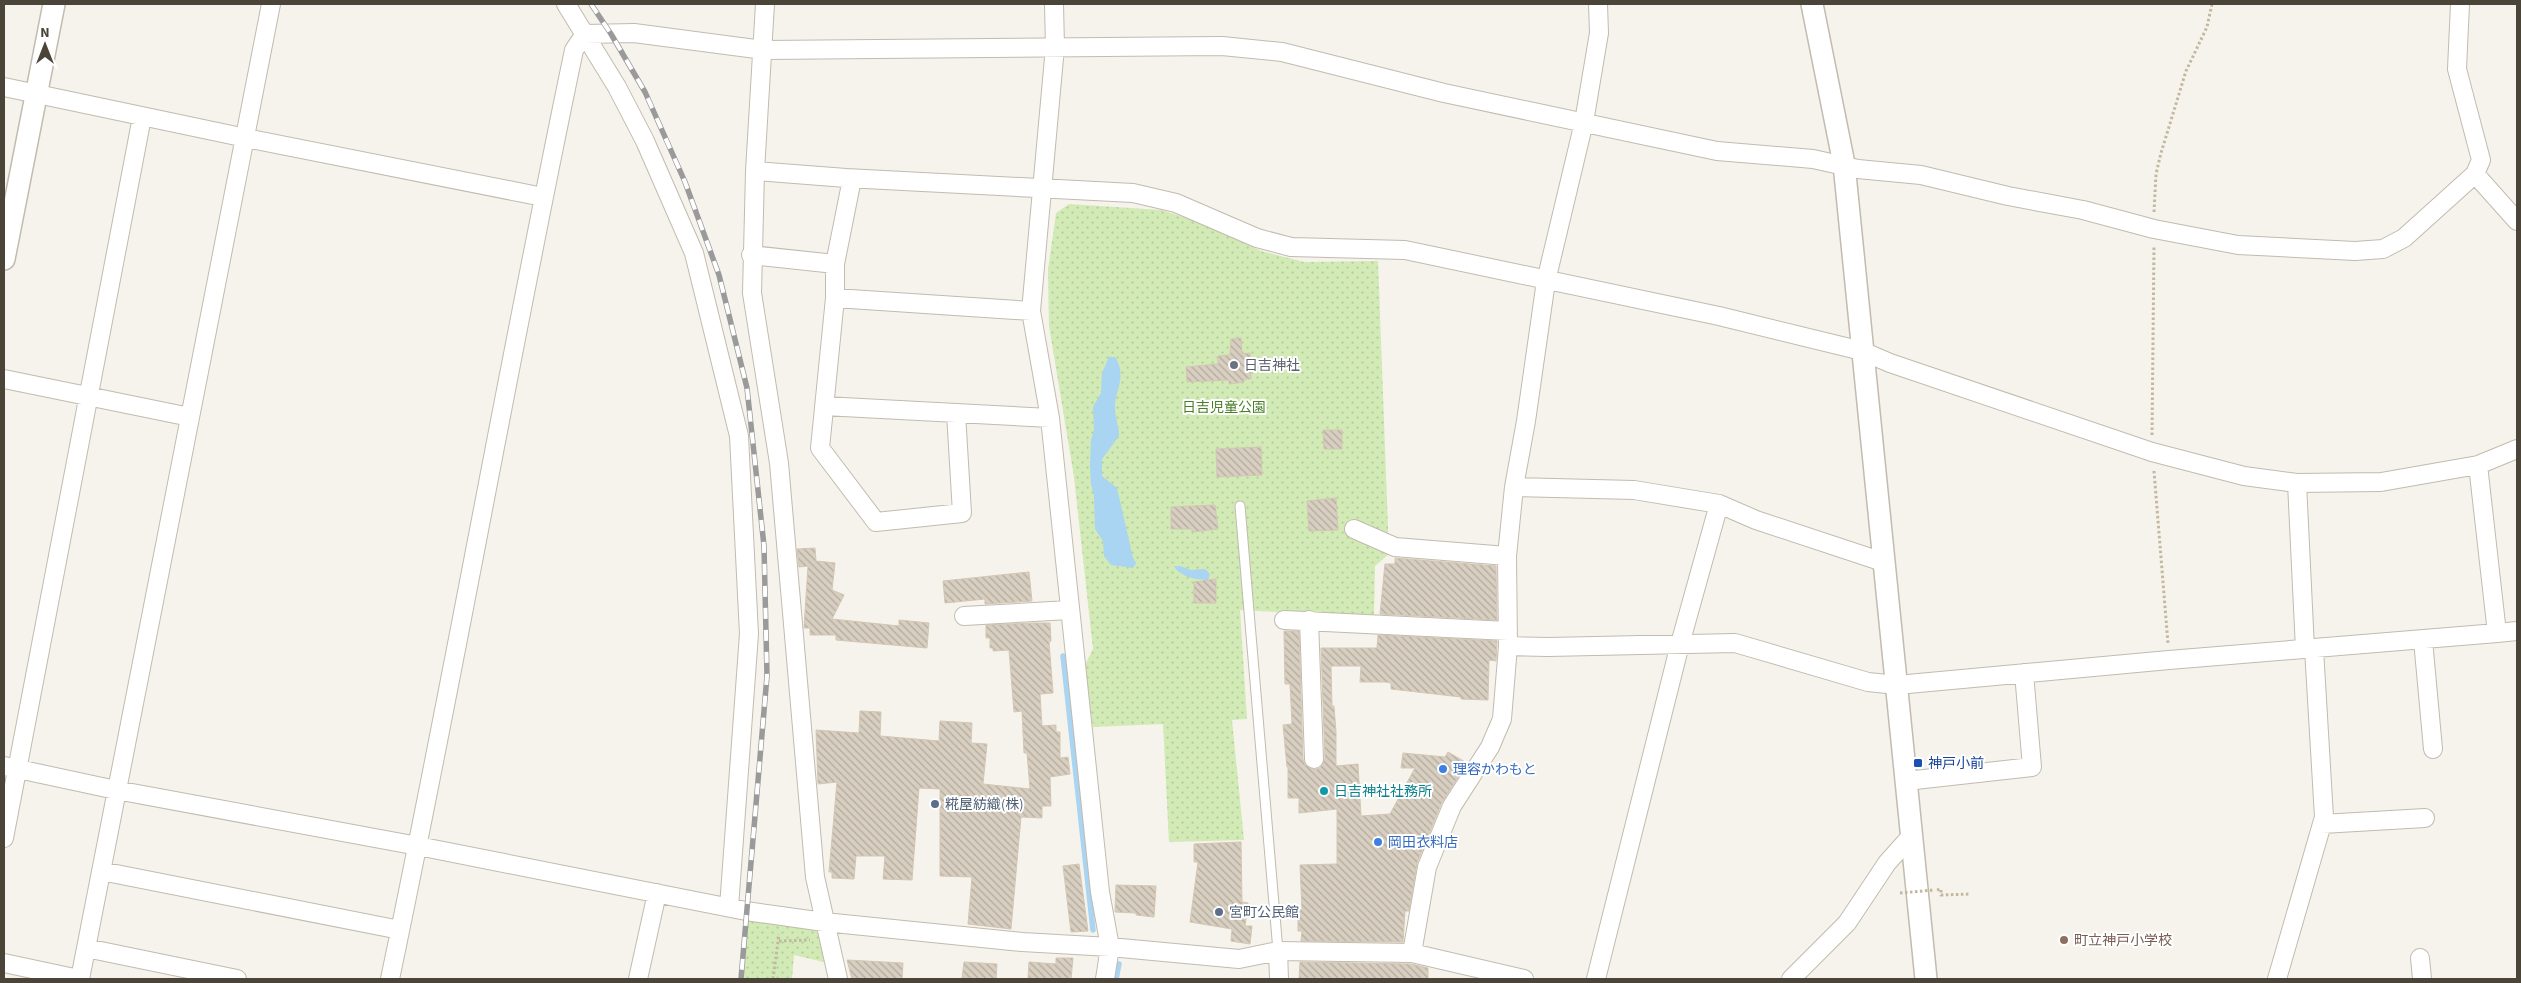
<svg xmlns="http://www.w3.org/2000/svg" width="2521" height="983" font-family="'Source Sans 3','Noto Sans JP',sans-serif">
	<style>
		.park { fill: url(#park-dots) }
		.water { fill: #a9d4f2 }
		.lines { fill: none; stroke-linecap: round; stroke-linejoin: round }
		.stream { stroke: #a9d4f2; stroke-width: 5.5 }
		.building { fill: url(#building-back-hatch); stroke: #d3c7b4 }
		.service-casing { stroke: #c2bbae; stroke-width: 11 }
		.minor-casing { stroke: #c2bbae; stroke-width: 20 }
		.tertiary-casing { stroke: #c2bbae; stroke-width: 24 }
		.path { stroke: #c4b79f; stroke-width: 3; stroke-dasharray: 2.5 2.5; stroke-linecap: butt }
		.service { stroke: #fff; stroke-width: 9 }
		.minor { stroke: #fff; stroke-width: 18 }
		.tertiary { stroke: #fff; stroke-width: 21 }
		.rail-casing { stroke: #9a9a9a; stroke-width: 5.5 }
		.rail { stroke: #fff; stroke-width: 4; stroke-dasharray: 11; stroke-linecap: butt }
		.path-bridge { stroke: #c4b79f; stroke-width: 3; stroke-dasharray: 2.5 2.5; stroke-linecap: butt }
		.worship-dot { fill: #6b7280; stroke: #fff; stroke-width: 2 }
		.transit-dot { fill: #1a4fb4; stroke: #fff; stroke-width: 2 }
		.shop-dot { fill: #3f7fe0; stroke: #fff; stroke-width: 2 }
		.culture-dot { fill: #0f9aa8; stroke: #fff; stroke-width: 2 }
		.service-dot { fill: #5c6f8a; stroke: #fff; stroke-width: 2 }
		.education-dot { fill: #8d6e63; stroke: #fff; stroke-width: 2 }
		.labels { text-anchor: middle; stroke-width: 4; stroke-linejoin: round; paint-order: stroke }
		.worship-label { font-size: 14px; fill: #5b616d; stroke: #fff; text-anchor: start }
		.park-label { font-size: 14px; fill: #4a7f2a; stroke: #fff }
		.transit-label { font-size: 14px; fill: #164399; stroke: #fff; text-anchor: start }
		.shop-label { font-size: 14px; fill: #366cbe; stroke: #fff; text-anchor: start }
		.culture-label { font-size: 14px; fill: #0d838f; stroke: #fff; text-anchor: start }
		.service-label { font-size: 14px; fill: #4e5e75; stroke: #fff; text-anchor: start }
		.education-label { font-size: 14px; fill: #785e54; stroke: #fff; text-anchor: start }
	</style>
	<defs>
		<pattern id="park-dots" width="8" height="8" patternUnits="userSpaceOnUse" patternTransform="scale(1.25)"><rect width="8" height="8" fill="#d2eab5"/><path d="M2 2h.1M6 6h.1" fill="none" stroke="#b6ca9c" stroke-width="1.8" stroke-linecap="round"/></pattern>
		<pattern id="building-back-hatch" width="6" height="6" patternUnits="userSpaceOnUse" patternTransform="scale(1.25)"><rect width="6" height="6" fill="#d8cfc1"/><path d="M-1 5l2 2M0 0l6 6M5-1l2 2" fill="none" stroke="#b1aa9e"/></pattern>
	</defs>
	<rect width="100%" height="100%" fill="#f6f3ec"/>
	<path class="park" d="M1069,204L1161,210L1200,222L1261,251L1304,262L1378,261L1389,554L1375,566L1374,617L1240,610L1247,719L1232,720L1244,840L1169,842L1163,724L1093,727L1084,667L1093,649L1074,477L1049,326L1048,270L1056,213Z
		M748,916L822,928L828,963L794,955L792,979H743Z"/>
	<path class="water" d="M1109,357H1115C1128,377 1114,391 1115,408C1115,418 1119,426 1119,436L1102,459V476L1117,488L1133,558L1136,563L1133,568L1111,565L1104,556L1103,541L1095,529L1094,496L1091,484L1090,466L1091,440L1094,430L1093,407L1101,393L1102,373Z
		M1174,566H1180L1191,570L1205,569L1210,574L1208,580C1197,580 1180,577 1174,566Z"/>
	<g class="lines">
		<path class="stream" d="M1063,656L1093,930
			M1116,979L1119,964"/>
	</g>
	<path class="building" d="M1241,338L1242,354L1250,353L1251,379H1244V382L1229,384V380L1187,382L1186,367L1218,364V356L1230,355L1231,339Z
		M1323,430H1342V449H1324Z
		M1261,447L1262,475L1217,477L1216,449Z
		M1336,498L1338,530L1309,531L1307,501Z
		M1215,505L1218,529L1192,532V529H1171V507Z
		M815,548L816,561L835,563L832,590L844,595L832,619L899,626V620L929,623L927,648L836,640V635H810V628H804L808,566L799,567L797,549Z
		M1395,558L1496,566L1497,620L1380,614L1385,564H1395Z
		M1029,572L1032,601L985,604V599L945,603L943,581Z
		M1216,579V603H1194V582Z
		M1034,623H1050L1051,641L1049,642L1053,693L1040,694L1042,726L1056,725V732H1060V758L1068,757L1070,774L1050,777L1051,806H1042V818L1021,817L1011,929L968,924L972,877L940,876V789L919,788L912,880L883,879L885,856H856L854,879L832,878V872H829L837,782L818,784L816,730L859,733L860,711L881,712L880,736L939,741L940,721L972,723L971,743L987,744L983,784L1030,789L1027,753H1024L1022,711L1014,712L1009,650L993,651V648H990V638H986V625Z
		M1284,631H1299L1303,759L1305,765L1314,770L1320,768L1325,759L1321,648H1377L1378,635L1497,641L1496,661L1489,660L1488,700L1461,699V697L1391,689V683L1385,682H1360L1361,666H1331L1332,706H1334L1336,732V766L1358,764L1361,816L1390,814L1415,768H1401L1403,753L1445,757L1448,752L1467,763L1442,802L1417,863L1409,911H1405L1403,942L1301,941L1302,931H1298V910H1302L1300,865L1337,864V809L1299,813V798H1288V767H1287L1283,725L1292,724L1290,684H1285Z
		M1241,842L1242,902L1248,903L1245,926H1252L1250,944L1231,941L1232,929L1190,922L1198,862H1194V844Z
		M1079,864L1088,931L1071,932L1063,866Z
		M1116,885L1156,886L1154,917L1136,915V913L1115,912Z
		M1056,958H1073L1071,979H1028L1029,962L1056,964Z
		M847,960L903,963L902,979H852Z
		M964,962L997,964L996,979H962Z
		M1300,962L1411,964L1428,968V979H1299Z"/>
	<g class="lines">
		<defs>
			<path id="service" d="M1240,506L1278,951"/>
			<path id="minor" d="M566,4L617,87L645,141L694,253L739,436L749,634L729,907
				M765,4L755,171L752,293L779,463L815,877L838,979
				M1054,4L1055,47L1031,311L1050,418L1100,892L1110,947L1105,979
				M585,34L634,33L764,50L1222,46L1282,52L1444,93L1717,151L1813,159L1858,169L1921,175L2008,196L2083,210L2154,229L2238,245L2355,251L2383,249L2404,238L2475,174L2481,160L2457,69L2460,4
				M4,87L246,138L543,197
				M755,171L846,178L1133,193L1176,203L1257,238L1291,247L1405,250L1719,316L1862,351L1890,363L2152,452L2244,476L2297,483L2381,482L2478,465L2517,449
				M2475,174L2517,221
				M852,179L835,264V298L820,448L876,522L962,513L956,413
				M751,255L835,264
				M835,298L1031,311
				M4,379L190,417
				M824,406L1050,418
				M2297,483L2305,649
				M1514,487L1634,490L1719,504L1756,520L1883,562
				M1354,529L1395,547L1507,556
				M964,616L1069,610
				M1284,620L1508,631
				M1309,620L1314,759
				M2497,633L2517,631
				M2423,640L2433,749
				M1508,646L1548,647L1735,643L1868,682L1897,685L2169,660L2497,633L2478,465
				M4,766L116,790L418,846L746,911L824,922L1022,942L1110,947L1239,959L1278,951L1412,953L1524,979
				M1906,781L2032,767L2024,673
				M2322,824L2425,818
				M4,838L142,117
				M101,871L400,930
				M86,948L237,979
				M1278,951L1279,979
				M1412,953L1427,867L1452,806L1490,747L1502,719L1508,646L1507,556L1514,487L1526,421L1546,281L1584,122L1599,33L1598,4
				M2420,958L2422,979
				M4,963L79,979
				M80,979L271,4
				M390,979C455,670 509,359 574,50L585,34
				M638,979L657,893
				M1596,979L1680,644L1719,504
				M1791,979L1847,923L1887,863L1912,835
				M2277,979L2324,817L2314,649"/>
			<path id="tertiary" d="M1812,4L1844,164L1926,979
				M4,259L54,4"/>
		</defs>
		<use href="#service" class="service-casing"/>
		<use href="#minor" class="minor-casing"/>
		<use href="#tertiary" class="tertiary-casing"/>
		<path class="path" d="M2154,212L2156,174L2161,153L2186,71L2207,27L2212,4
			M2152,435L2154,246
			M2154,471L2168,644
			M1937,890L1941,889V895L1970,894
			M779,941L810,940
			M773,979L779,934"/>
		<use href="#service" class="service"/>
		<use href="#minor" class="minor"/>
		<use href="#tertiary" class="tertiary"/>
		<defs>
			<path id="rail" d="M591,4L611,34L645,92L685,182L719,275L747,388L764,546L767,676L741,979"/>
		</defs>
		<use href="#rail" class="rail-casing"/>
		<use href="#rail" class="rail"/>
		<path class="path-bridge" d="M1900,893L1934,890"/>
	</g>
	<circle class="worship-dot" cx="1234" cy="365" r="5"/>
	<rect class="transit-dot" x="1913" y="758" width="10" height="10" rx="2.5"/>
	<g class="shop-dot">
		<circle cx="1443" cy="769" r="5"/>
		<circle cx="1378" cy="842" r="5"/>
	</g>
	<circle class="culture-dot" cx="1324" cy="791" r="5"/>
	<g class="service-dot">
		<circle cx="935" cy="804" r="5"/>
		<circle cx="1219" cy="912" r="5"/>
	</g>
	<circle class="education-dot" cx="2064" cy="940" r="5"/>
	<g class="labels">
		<g class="worship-label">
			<text x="1244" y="370">日吉神社</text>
		</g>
		<g class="park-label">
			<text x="1224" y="412">日吉児童公園</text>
		</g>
		<g class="transit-label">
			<text x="1928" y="768">神戸小前</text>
		</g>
		<g class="shop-label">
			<text x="1453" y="774">理容かわもと</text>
			<text x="1388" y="847">岡田衣料店</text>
		</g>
		<g class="culture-label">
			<text x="1334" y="796">日吉神社社務所</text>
		</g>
		<g class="service-label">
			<text x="945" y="809">糀屋紡織(株)</text>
			<text x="1229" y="917">宮町公民館</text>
		</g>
		<g class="education-label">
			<text x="2074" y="945">町立神戸小学校</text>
		</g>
	</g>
	<rect width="2521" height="983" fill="none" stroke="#4b4439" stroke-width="10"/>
	<g transform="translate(45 45)" stroke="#ffffff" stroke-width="4" paint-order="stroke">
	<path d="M0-4L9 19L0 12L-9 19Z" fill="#4b4439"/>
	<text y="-8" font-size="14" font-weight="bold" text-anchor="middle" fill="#4b4439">N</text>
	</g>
</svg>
